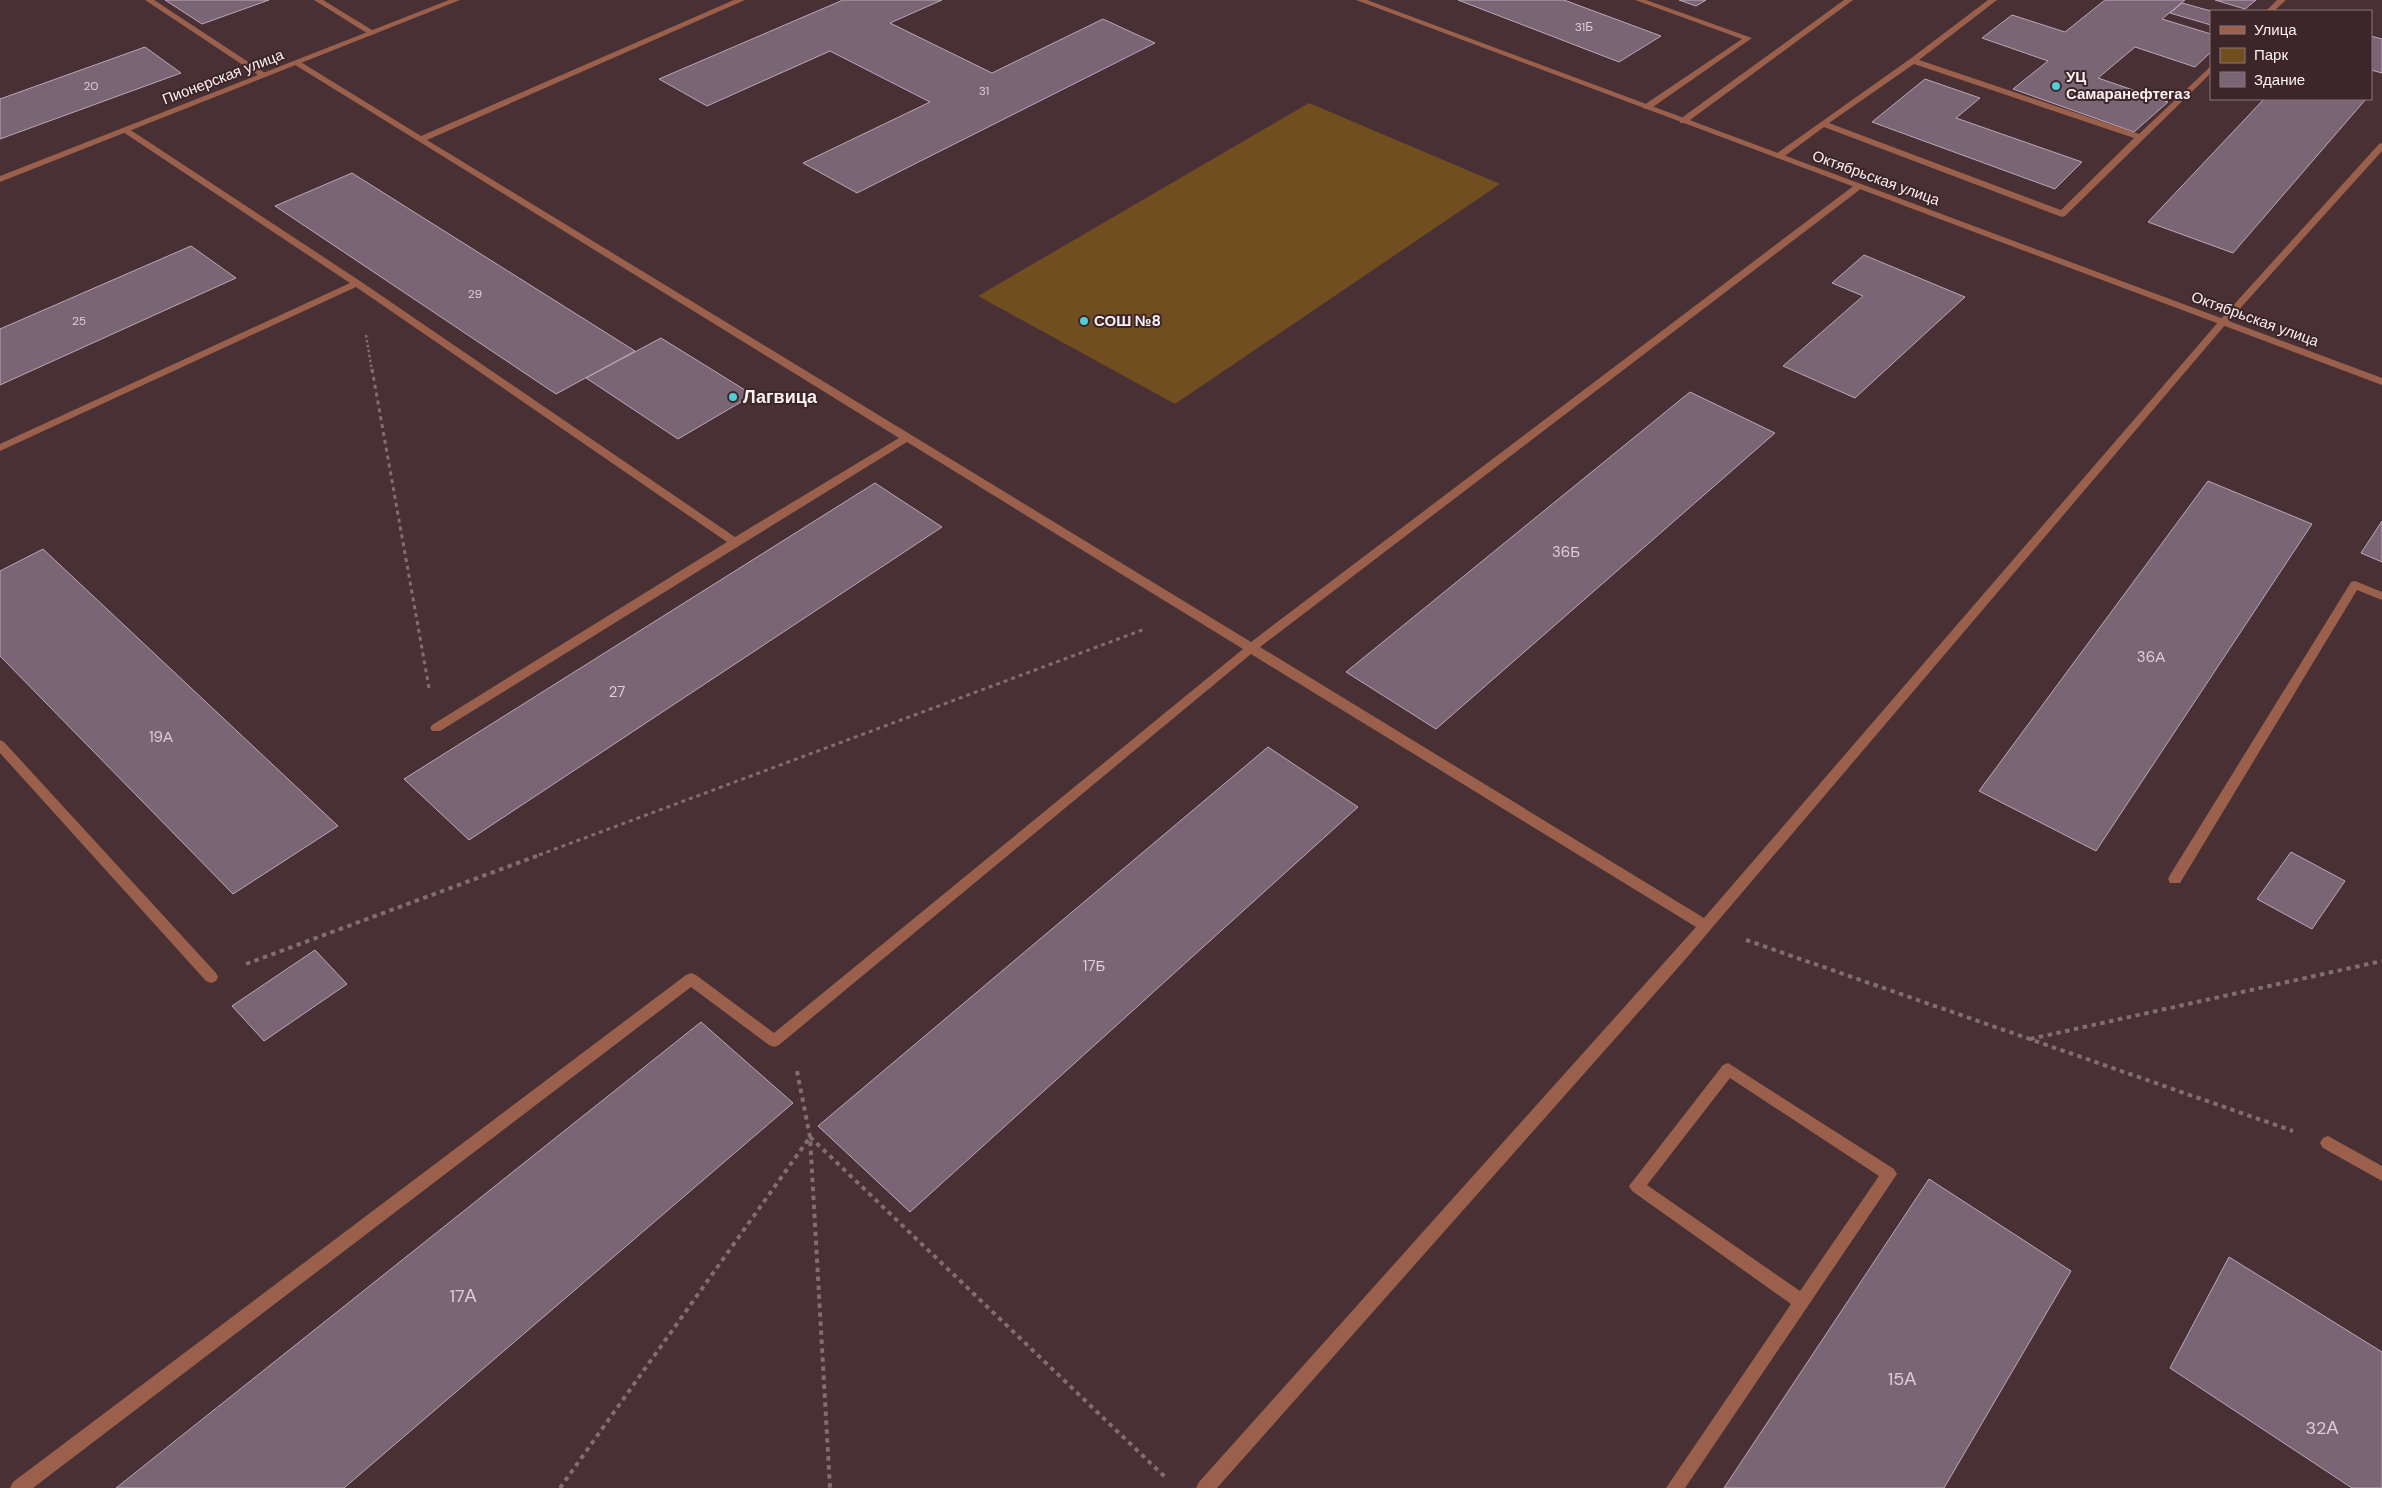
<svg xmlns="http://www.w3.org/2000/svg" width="2382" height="1488" font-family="'DM Sans',sans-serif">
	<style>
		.green { fill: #704e1f }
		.building { fill: #7a6575; stroke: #bda6b8 }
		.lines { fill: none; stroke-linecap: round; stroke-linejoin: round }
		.path-far2 { stroke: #826d71; stroke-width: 2.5; stroke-dasharray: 2.5 2.5; stroke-linecap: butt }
		.path-far1 { stroke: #826d71; stroke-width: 3; stroke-dasharray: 4 4; stroke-linecap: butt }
		.path { stroke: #826d71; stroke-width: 4; stroke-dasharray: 4.5 4.5; stroke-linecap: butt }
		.service { fill: #9a604c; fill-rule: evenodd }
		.minor { fill: #9a604c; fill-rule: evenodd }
		.poi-dot { fill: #52ccd5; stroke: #3d262a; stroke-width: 2 }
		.labels { text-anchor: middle; stroke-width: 4; stroke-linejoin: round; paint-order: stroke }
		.far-number-label { font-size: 12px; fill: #ddced4 }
		.far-street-label { font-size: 15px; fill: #fef1f3; stroke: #3d262a }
		.far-poi-label { font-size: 15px; font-weight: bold; fill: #fef1f3; stroke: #3d262a; text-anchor: start }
		.number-label { font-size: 15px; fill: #ddced4 }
		.poi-label { font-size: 18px; font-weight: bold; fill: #fef1f3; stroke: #3d262a; text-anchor: start }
		.near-number-label { font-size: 18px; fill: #ddced4 }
	</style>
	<rect width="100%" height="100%" fill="#483034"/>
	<path class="green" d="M1309,103L1500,184L1175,404L978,296Z"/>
	<path class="building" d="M165,0H269L202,24Z
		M843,0H942L890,23L992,73L1103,19L1155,43L857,193L803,163L930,102L830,51L707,106L659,79Z
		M1458,0H1564L1661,36L1619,62Z
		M1679,0H1706L1696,6Z
		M2105,0H2185L2162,19L2211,34V52L2195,67L2135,47L2098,78L2168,102L2134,132L2013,89L2048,61L1982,38L2012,15L2065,32Z
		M2215,0H2256L2245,9Z
		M2182,3L2211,11V25L2170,13Z
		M2371,36L2382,39V73L2371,70Z
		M145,47L181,73L0,139V99Z
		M1925,79L1980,98L1956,118L2082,162L2055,189L1872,122Z
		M2264,99H2366L2233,253L2148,222Z
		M352,173L635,351L556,394L275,206Z
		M191,246L236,278L0,385V329Z
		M1864,255L1965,297L1855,398L1783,366L1863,296L1832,283Z
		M661,338L703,364L753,395L678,439L586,378Z
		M1690,392L1775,433L1436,729L1346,672Z
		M2208,481L2312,524L2096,851L1979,791Z
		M875,483L942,527L469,840L404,779Z
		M2382,521V562L2361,553Z
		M43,549L338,826L233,894L0,656V571Z
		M1268,747L1358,807L910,1212L818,1126Z
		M2291,852L2345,881L2312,929L2257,899Z
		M315,950L347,984L264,1041L232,1006Z
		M701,1022L793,1103L344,1488H116Z
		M1929,1179L2071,1271L1944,1488H1724Z
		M2229,1257L2382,1352V1488H2352L2170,1368Z"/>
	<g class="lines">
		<path class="path-far2" d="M366,335L372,371"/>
		<path class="path-far1" d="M372,369L429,688
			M539,855L1145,629"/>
		<path class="path" d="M1746,940L2293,1131
			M246,964L542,854
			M2030,1039L2382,961
			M797,1071L810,1137L830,1488
			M810,1137L1165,1477
			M560,1488L810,1137"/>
		<path class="service" d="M145,0H154L268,75L261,77Z
			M314,0H323L377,33L370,35Z
			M734,0H745L427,140L1251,642L1856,184H1862V188L1260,647L1704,918L2220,320L2379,144L2382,143V151L2226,324L1683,962L1217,1488H1196L1199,1482L1696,927L1251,654L779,1045L774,1047L769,1045L691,987L33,1488H10L13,1482L686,975L691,973L696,975L774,1033L1243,649L907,442L440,731H432L430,728L432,725L727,542L356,287L0,451V444L350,283L123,132L122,130L126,127L360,281L735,537L899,438L292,63L299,61L421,136Z
			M1635,0H1646L1752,38L1650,109H1644V105L1742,39Z
			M1844,0H1853L1686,123H1680V119Z
			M1988,0H1997L1919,60L2139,134L2211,66V73L2065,216L2062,217L1824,127L1782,158H1776V154L1910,59ZM1914,64L2134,138L2061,210L1829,123Z
			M2277,0H2286L2274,11H2266Z
			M2355,581L2382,592V600L2357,590L2180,883H2170L2168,879L2170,875L2351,582Z
			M0,740L4,742L216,973L218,977L216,981L211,983L206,981L0,753Z
			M1728,1063L1894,1169L1897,1174L1685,1488H1666L1791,1304L1632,1191L1629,1186L1723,1065ZM1730,1078L1879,1176L1800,1291L1647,1185Z
			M2328,1136L2382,1166V1181L2323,1148L2320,1143L2323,1138Z"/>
		<path class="minor" d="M449,0H460L0,182V176Z
			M1356,0H1367L2382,378V385Z"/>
	</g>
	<g class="poi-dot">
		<circle cx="2056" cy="86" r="5"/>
		<circle cx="1084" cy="321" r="5"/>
		<circle cx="733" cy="397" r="5"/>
	</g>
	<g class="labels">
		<g class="far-number-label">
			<text x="1584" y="31">31Б</text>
			<text x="91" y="90">20</text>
			<text x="984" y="95">31</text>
			<text x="475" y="298">29</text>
			<text x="79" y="325">25</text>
		</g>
		<g class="far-street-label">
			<text transform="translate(223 77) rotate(-21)" y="5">Пионерская улица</text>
			<text transform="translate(1876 178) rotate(20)" y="5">Октябрьская улица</text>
			<text transform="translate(2255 319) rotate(20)" y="5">Октябрьская улица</text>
		</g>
		<g class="far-poi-label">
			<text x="2066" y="82">УЦ<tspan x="2066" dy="17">Самаранефтегаз</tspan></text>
			<text x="1094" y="326">СОШ №8</text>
		</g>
		<g class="number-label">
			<text x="1566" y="557">36Б</text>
			<text x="2151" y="662">36А</text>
			<text x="617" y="697">27</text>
			<text x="161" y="742">19А</text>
			<text x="1094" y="971">17Б</text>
		</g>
		<g class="poi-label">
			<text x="743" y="403">Лагвица</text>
		</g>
		<g class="near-number-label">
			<text x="463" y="1302">17А</text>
			<text x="1902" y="1385">15А</text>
			<text x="2322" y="1434">32А</text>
		</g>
	</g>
	<rect x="2210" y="10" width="162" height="90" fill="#3d262a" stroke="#8a777a"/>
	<rect x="2220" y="26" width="25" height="8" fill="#9a604c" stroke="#8a777a"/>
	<text x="2254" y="35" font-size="15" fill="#fef1f3">Улица</text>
	<rect x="2220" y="48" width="25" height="15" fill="#704e1f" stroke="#8a777a"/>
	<text x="2254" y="60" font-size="15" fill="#fef1f3">Парк</text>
	<rect x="2220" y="72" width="25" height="15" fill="#7a6575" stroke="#8a777a"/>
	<text x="2254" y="85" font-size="15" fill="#fef1f3">Здание</text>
</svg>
